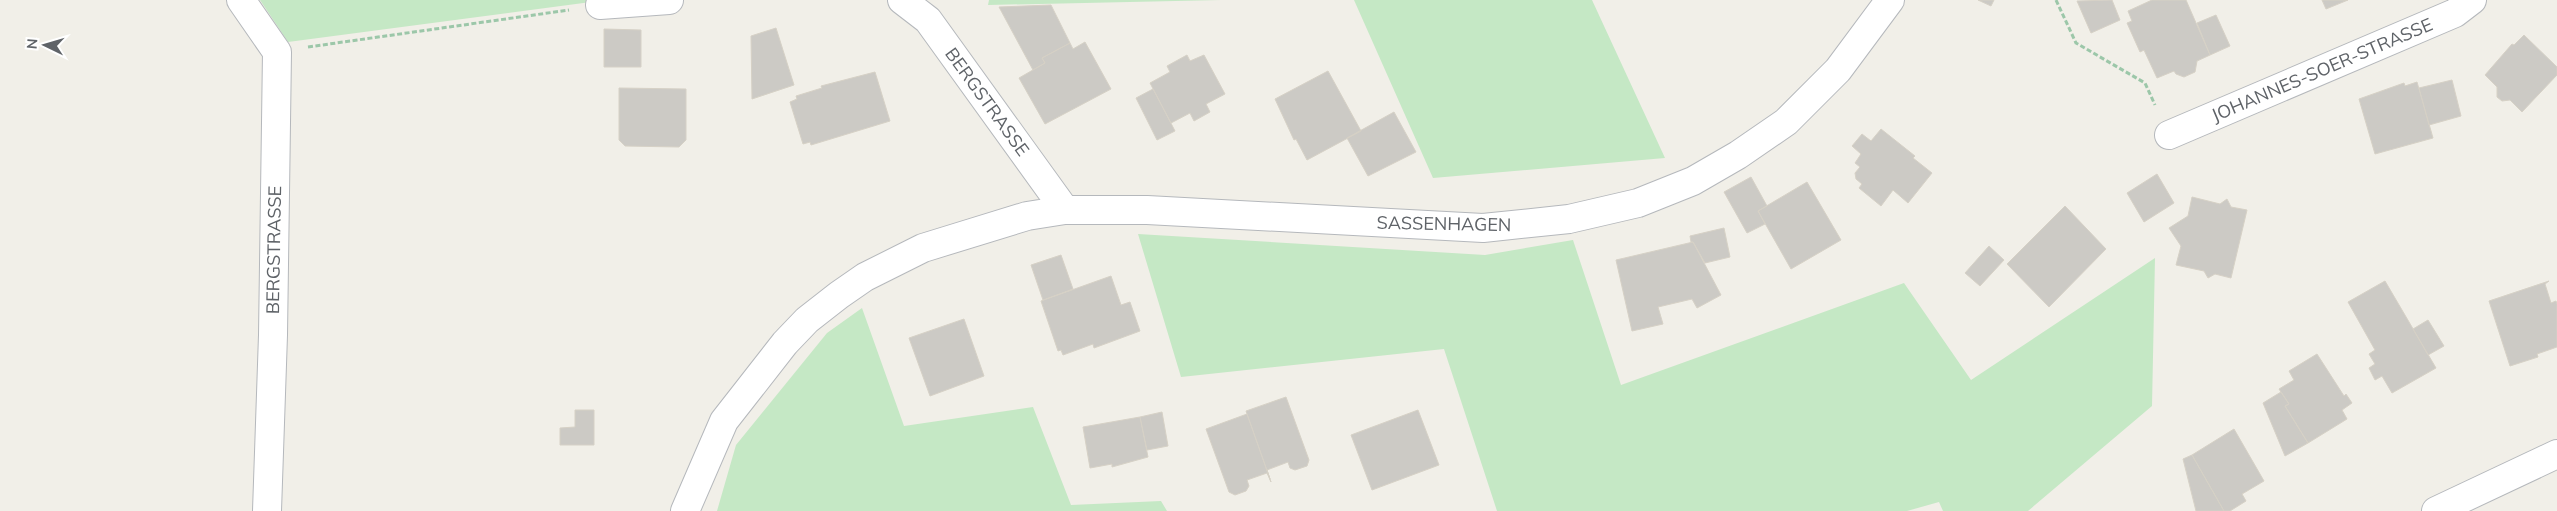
<svg xmlns="http://www.w3.org/2000/svg" width="2557" height="511" font-family="Mulish,sans-serif">
	<style>
		.green { fill: #c5e8c5 }
		.building { fill: #cccac5; stroke: #d6d1c6 }
		.lines { fill: none; stroke-linecap: round; stroke-linejoin: round }
		.minor-casing { stroke: #b5b8bc; stroke-width: 30 }
		.path { stroke: #9cc7a9; stroke-width: 3; stroke-dasharray: 5 2.5; stroke-linecap: butt }
		.minor { stroke: #fff; stroke-width: 28 }
		.labels { text-anchor: middle; stroke-width: 4; stroke-linejoin: round; paint-order: stroke }
		.street-label { font-size: 18px; fill: #5f6368; stroke: #fff }
	</style>
	<rect width="100%" height="100%" fill="#f1efe8"/>
	<path class="green" d="M260,0H606L288,42Z
		M989,0H1221L988,5Z
		M1354,0H1592L1665,158L1433,178Z
		M1138,234L1485,255L1573,240L1621,385L1904,283L1971,380L2155,258L2152,406L2028,511H1943L1939,502L1907,511H1497L1444,349L1181,377Z
		M862,308L904,426L1033,407L1071,505L1161,501L1167,511H717L736,445L827,333Z"/>
	<path class="building" d="M1978,0H1994L1991,6Z
		M2112,0L2120,20L2091,33L2077,1Z
		M2152,0H2186L2210,55L2197,61L2195,72L2184,77L2176,74L2174,71L2157,78L2144,50L2140,52L2127,23L2132,21L2128,11Z
		M2322,0H2348L2326,9Z
		M1051,5L1070,43L1042,58L1045,63L1033,70L999,7Z
		M2216,15L2230,46L2210,55L2197,23Z
		M776,28L794,85L752,99L751,36Z
		M604,29L641,30V67H604Z
		M2524,35L2557,67V75L2522,112L2510,100L2502,101L2497,97V87L2485,75L2512,44L2514,45Z
		M1085,42L1111,89L1045,124L1019,78L1045,63L1042,58L1070,43L1073,49Z
		M1187,55L1190,61L1204,55L1225,94L1206,104L1210,112L1194,121L1190,113L1171,123L1150,83L1170,72L1167,66Z
		M1328,71L1361,131L1307,160L1296,139L1294,140L1275,99Z
		M875,72L890,121L811,145L810,142L803,144L790,102L797,99L796,96L822,88L821,86Z
		M2452,80L2461,116L2429,125L2419,88Z
		M2417,82L2433,138L2375,154L2359,99L2404,83L2405,86Z
		M619,88L686,89V140L679,147L625,146L619,140Z
		M1153,89L1175,131L1157,140L1136,98Z
		M1394,112L1416,152L1368,176L1347,138Z
		M1881,129L1915,156L1913,158L1932,173L1908,203L1893,190L1881,206L1859,188L1862,184L1856,179L1855,173L1860,167L1855,163L1861,154L1852,146L1862,134L1871,141Z
		M2157,174L2174,203L2144,222L2127,193Z
		M1751,177L1767,206L1758,211L1765,224L1747,233L1724,192Z
		M1807,182L1841,240L1791,269L1758,211Z
		M2192,197L2220,204L2227,199L2231,207L2247,210L2231,278L2215,274L2208,278L2204,271L2176,265L2181,246L2169,228L2188,216Z
		M2065,206L2106,249L2049,307L2007,264Z
		M1724,228L1730,257L1705,263L1693,242H1691L1690,236Z
		M1693,242L1721,295L1697,308L1692,299L1658,307L1663,324L1632,331L1616,260Z
		M1989,246L2004,260L1980,286L1965,273Z
		M1061,255L1073,289L1043,300L1031,265Z
		M1111,276L1121,305L1130,302L1140,331L1094,348L1093,344L1063,355L1061,350L1058,351L1041,301Z
		M2385,281L2436,368L2392,393L2382,376L2375,380L2369,368L2375,364L2369,354L2375,350L2348,302Z
		M2549,281L2545,284L2551,303L2556,301L2557,304V347L2537,354L2538,357L2510,366L2489,301Z
		M964,319L984,376L930,396L909,338Z
		M2428,320L2444,346L2428,355L2413,329Z
		M2317,354L2344,396L2346,394L2352,403L2342,410L2347,419L2308,443L2285,406L2289,404L2279,389L2294,380L2289,371Z
		M2281,392L2289,404L2285,406L2308,443L2285,456L2263,403Z
		M1286,397L1309,460L1307,466L1295,470L1290,468L1288,462L1267,470L1270,479L1246,411Z
		M575,410H594V445H560V428L575,427Z
		M1418,410L1439,465L1372,490L1351,435Z
		M1162,412L1168,446L1147,450L1140,417Z
		M1247,414L1271,482L1267,473L1247,480L1249,486L1246,491L1235,495L1229,492L1206,429Z
		M1140,417L1148,457L1112,467V464L1090,468L1083,427Z
		M2234,429L2264,481L2242,494L2246,501L2230,511H2224L2192,455Z
		M2192,455L2224,511H2196L2183,459Z"/>
	<g class="lines">
		<defs>
			<path id="minor" d="M241,0L277,52L273,335L267,511
				M902,0L928,20L1065,210
				M600,5L669,0
				M2169,135L2455,13L2472,0
				M685,511L724,421L785,343L807,320L839,295L865,277L923,248L1027,216L1065,210H1147L1483,228L1569,219L1638,203L1693,181L1738,155L1786,122L1838,70L1890,0
				M2436,511L2557,454"/>
		</defs>
		<use href="#minor" class="minor-casing"/>
		<path class="path" d="M2056,0L2076,43L2145,83L2155,105
			M308,47L569,10"/>
		<use href="#minor" class="minor"/>
	</g>
	<g class="labels">
		<g class="street-label">
			<text transform="translate(2322 70) rotate(-23)" y="6">JOHANNES-SOER-STRASSE</text>
			<text transform="translate(987 102) rotate(54)" y="6">BERGSTRASSE</text>
			<text transform="translate(1444 224) rotate(1)" y="6">SASSENHAGEN</text>
			<text transform="translate(274 250) rotate(-89)" y="6">BERGSTRASSE</text>
		</g>
	</g>
	<g transform="translate(45 45) rotate(275)" stroke="#ffffff" stroke-width="4" paint-order="stroke">
	<path d="M0-4L9 19L0 12L-9 19Z" fill="#5f6368"/>
	<text y="-8" font-size="14" font-weight="bold" text-anchor="middle" fill="#5f6368">N</text>
	</g>
</svg>
